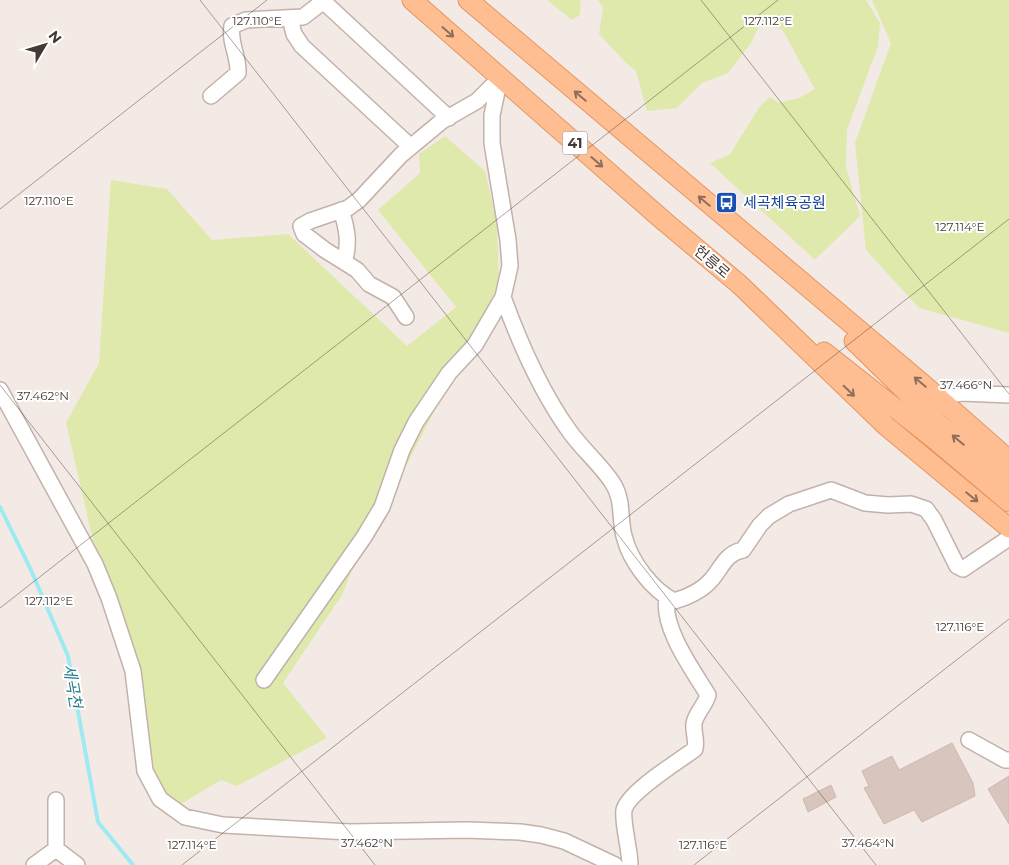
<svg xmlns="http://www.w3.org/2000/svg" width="1009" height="865" font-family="Montserrat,'Noto Sans KR',sans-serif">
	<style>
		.green { fill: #e0e9ac }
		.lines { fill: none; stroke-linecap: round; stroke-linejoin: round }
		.stream { stroke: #9eeaf2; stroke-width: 4 }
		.building { fill: #d8c5bd; stroke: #d0b7ad }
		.minor-casing { stroke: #c2b2aa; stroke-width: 18 }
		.major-casing { stroke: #e7945e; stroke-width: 21 }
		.minor { stroke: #fff; stroke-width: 15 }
		.major { stroke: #ffbe92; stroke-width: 19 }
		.oneway { stroke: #8f6e5a }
		.ticks { fill: none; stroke: #453934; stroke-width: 1; stroke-opacity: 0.45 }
		.labels { text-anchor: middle; stroke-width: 4; stroke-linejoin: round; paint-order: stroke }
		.shield { fill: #fff; stroke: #7d7471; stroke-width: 1 }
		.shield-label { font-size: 14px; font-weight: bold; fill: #453934 }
		.transit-label { font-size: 15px; fill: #164399; stroke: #fff; text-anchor: start }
		.street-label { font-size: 15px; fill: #453934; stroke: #fff }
		.water-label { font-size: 16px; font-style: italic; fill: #247f8c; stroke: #fff }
		.ticks-label { font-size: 12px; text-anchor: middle; fill: #453934; stroke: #fff; stroke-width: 4; stroke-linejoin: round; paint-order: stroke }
	</style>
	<rect width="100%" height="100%" fill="#f3eae5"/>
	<path class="green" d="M547,0H579L581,2L580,15L572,20Z
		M598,0H866L880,23L878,46L847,130L846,167L860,216L815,260L710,163L730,154L760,106L770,97L778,103L799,98L815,89L782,29L760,24L751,43L728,73L702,83L677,108L647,111L636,71L624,61L599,34L603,8Z
		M872,0H1009V333L919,308L866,250L855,143L891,43Z
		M445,136L485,171L497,223L499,284L400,478L358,556L342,595L283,683L327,738L237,786L221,780L181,804L164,794L152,765L140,667L94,545L66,423L99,363L111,180L167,189L212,240L288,234L407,346L456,307L378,210L420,173L419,154Z"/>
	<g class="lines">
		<path class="stream" d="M0,507L30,568L68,656L98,822L133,865"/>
	</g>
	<path class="building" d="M952,743L973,783L975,796L922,822L914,810L884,824L864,788L869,786L862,771L892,756L899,770Z
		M1009,776V824L988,789Z
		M831,785L836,797L808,812L803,799Z"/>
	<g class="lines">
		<defs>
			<path id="minor" d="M324,2L449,118
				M290,18L294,34L302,46L411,147
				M211,96L238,73C239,57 229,42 232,26L246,20L303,17L325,0
				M341,210C347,228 350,244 344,262
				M503,297C520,344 541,392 570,432C583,450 600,464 612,482C624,500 619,517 624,536C630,561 652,590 674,601C688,597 702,591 712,579C722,567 726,553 743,550L760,525L769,516L789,504L831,490L865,503L888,505L911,504L926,509L934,520L957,566L963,569L1009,538
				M406,317L393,297L369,284L357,270L325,250L304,234L301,226L310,221L348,208L359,200L401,155L442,121L477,101L500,78
				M0,390L95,564L109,598L133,671L145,771L160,799L185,817L223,825L350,832L467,830L520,832L541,835L564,841L615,865
				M937,397L962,393L1009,395
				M264,680L364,537L382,507L402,450L416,422L449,373L475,345L503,297L510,266L508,240L492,143V115L500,78
				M969,740L1005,760H1009
				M56,800V849L77,865
				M34,865L56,849
				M630,865C630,850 622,822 624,810C628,792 679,761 695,749C697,738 693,733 694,724C695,714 705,706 708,695C693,670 661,627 667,597"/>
			<path id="major" d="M412,0L665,222L739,284L886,426L1009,528
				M468,0L924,385L1009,460
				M854,341L939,424L1009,483
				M824,352L933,438L1009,502"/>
		</defs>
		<use href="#minor" class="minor-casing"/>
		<use href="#major" class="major-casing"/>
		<use href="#minor" class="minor"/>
		<use href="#major" class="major"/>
	</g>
	<defs><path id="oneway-shaft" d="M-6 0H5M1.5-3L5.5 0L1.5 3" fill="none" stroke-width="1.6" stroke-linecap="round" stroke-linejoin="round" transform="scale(1.25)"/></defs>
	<g class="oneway">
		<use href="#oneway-shaft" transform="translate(448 32) rotate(41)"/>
		<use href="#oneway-shaft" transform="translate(580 96) rotate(-140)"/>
		<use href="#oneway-shaft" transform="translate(597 162) rotate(41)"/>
		<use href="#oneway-shaft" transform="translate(704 201) rotate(-140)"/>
		<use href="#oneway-shaft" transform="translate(920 382) rotate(-140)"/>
		<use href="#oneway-shaft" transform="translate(849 391) rotate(44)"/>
		<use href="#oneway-shaft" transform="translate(958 440) rotate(-140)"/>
		<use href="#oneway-shaft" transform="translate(972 497) rotate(39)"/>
	</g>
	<path class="ticks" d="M200,0L876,865M701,0L1009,394M0,209L267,0M0,385L375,865M0,608L778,0M182,865L1009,219M694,865L1009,619"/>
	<defs>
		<symbol id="bus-square" viewBox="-11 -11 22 22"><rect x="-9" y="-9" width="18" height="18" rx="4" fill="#1a4fb4" stroke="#fff"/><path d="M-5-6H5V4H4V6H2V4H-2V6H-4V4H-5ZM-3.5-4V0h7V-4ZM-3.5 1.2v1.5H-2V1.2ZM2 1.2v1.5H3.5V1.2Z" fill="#fff"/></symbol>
	</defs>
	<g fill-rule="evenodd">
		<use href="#bus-square" x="714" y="190" width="25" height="25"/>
	</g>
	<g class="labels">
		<rect class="shield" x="562.5" y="131.5" width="25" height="23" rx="4"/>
		<g class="shield-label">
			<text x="575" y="148">41</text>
		</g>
		<g class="transit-label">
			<text x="743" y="208">세곡체육공원</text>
		</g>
		<g class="street-label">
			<text transform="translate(712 262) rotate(40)" y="5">헌릉로</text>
		</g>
		<g class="water-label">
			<text transform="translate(73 686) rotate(80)" y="6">세곡천</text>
		</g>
	</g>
	<g class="ticks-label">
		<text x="257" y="25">127.110°E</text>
		<text x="768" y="25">127.112°E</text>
		<text x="49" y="205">127.110°E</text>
		<text x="960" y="231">127.114°E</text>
		<text x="966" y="389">37.466°N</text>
		<text x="43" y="400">37.462°N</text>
		<text x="49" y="605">127.112°E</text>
		<text x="960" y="631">127.116°E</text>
		<text x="367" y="847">37.462°N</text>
		<text x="868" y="847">37.464°N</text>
		<text x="192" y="849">127.114°E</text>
		<text x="703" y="849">127.116°E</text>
	</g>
	<g transform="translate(45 45) rotate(52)" stroke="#ffffff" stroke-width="4" paint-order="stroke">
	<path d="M0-4L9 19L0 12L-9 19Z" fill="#453934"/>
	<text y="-8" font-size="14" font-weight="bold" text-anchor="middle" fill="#453934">N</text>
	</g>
</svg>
